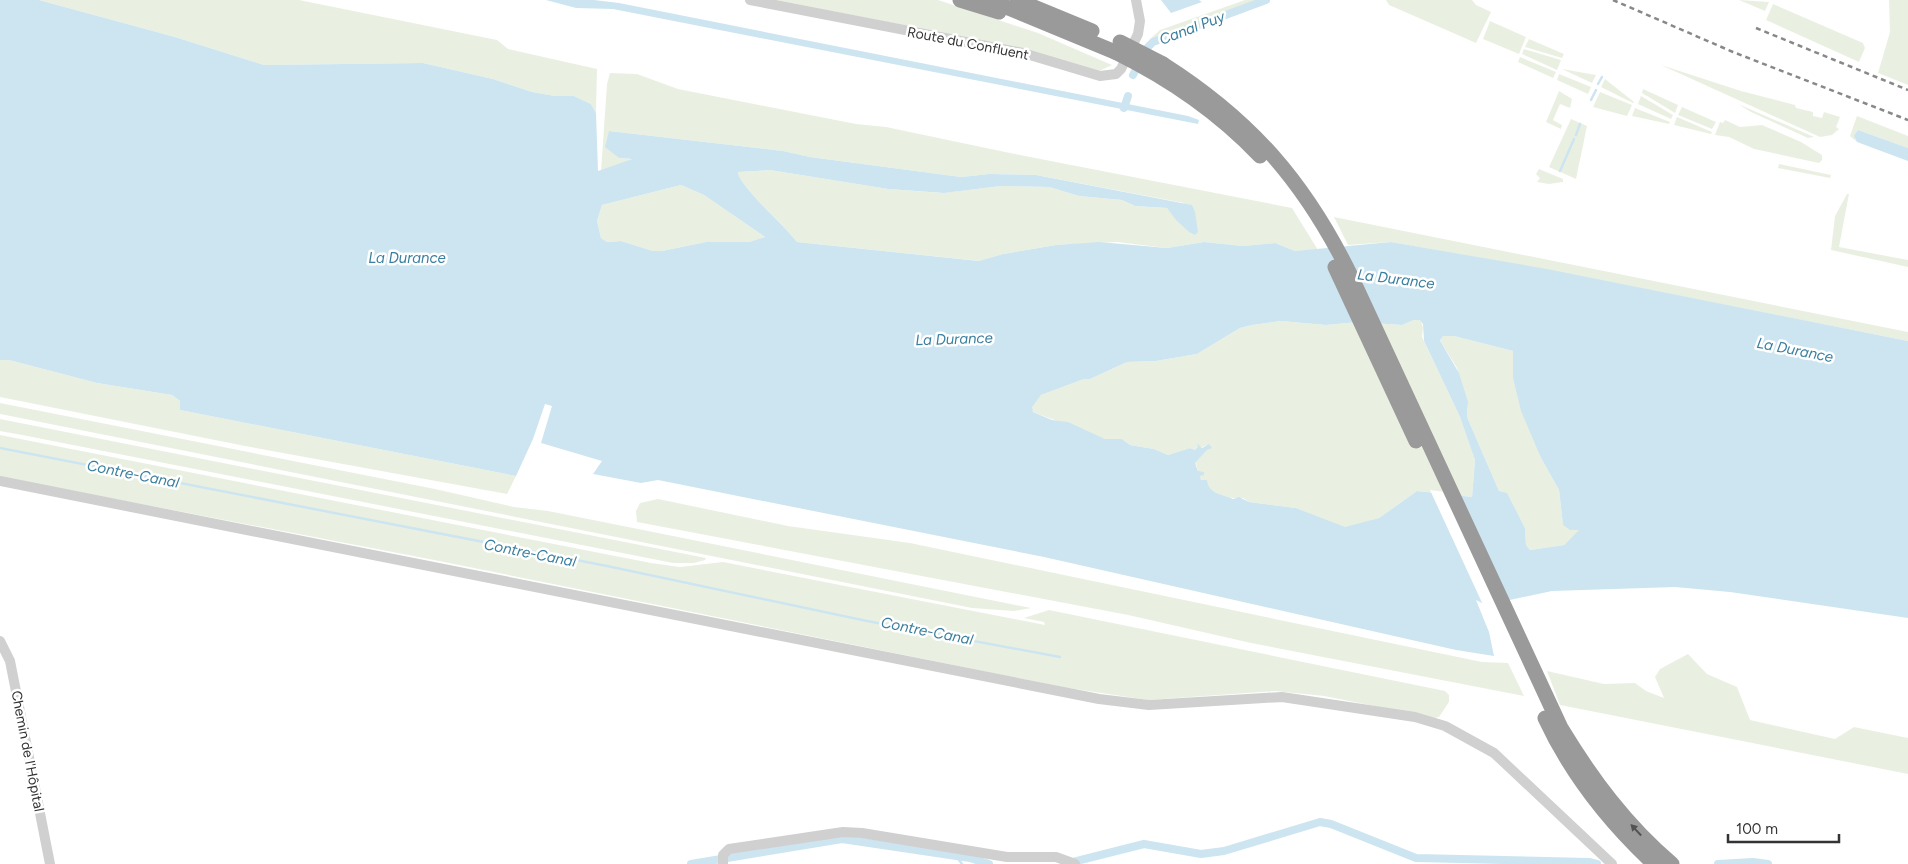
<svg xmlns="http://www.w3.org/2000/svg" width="1908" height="864" font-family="Figtree,sans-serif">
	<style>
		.green { fill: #eaf0e1 }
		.water { fill: #cde5f0; fill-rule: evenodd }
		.pier { fill: #fff }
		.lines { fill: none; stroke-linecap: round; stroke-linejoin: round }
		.stream { stroke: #cde5f0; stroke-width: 2.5 }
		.canal { stroke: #cde5f0; stroke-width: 8 }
		.minor { stroke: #d0d0d0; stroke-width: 10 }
		.highway { stroke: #9a9a9a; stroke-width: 15 }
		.rail { stroke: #888; stroke-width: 2.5; stroke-dasharray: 5 4; stroke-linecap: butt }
		.highway-bridge { stroke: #9a9a9a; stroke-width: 15 }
		.oneway { fill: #525252 }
		.labels { text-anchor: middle; stroke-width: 5; stroke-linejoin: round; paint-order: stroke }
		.street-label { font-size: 14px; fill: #333; stroke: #fff }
		.water-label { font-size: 15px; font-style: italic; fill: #387e9e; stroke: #fff }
	</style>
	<rect width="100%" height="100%" fill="#fff"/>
	<path class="green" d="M39,0H299L497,40L508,49L597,69L596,113L591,104L574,96H555L532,92L493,79L423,63L264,65L175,37Z
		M776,0H938L1038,33L1112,65L1097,72L983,41Z
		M1245,0H1256L1149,40L1160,30Z
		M1386,0H1472L1476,5L1491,12L1476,43L1389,5Z
		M1739,0L1769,2L1765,11Z
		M1889,0H1908V85L1878,73L1890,32Z
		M1773,4L1863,43L1865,48L1859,62L1766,20Z
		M1490,21L1526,37L1519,54L1483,39Z
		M1529,39L1564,54L1562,58L1525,47Z
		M1524,49L1561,60L1557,70L1522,54Z
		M1520,57L1556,72L1553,78L1518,62Z
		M1661,65L1741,91L1795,105L1796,108L1813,112V116L1822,118L1824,112L1840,117L1836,127L1839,129L1832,135L1820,137Z
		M1562,69L1596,75L1592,83Z
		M610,73L637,74L678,89L856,124L886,127L1010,153L1292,208L1318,250L1295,251L1275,243L1243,246L1204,242L1167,248L1117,242L1056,245L1003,254L980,261L797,242C786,227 739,186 738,172L770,170L888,189L943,193L1001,186L1049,187L1079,196L1122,200L1135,206L1167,208L1189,232H1198L1184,203L1036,175L989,174L961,177L810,157L783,151L609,131L619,158L632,159L601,171L607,84Z
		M1559,74L1591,87L1588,94L1557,80Z
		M1605,79L1634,102L1633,103L1601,87Z
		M1643,89L1678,105L1675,113L1642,93Z
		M1559,91L1572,99L1570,108L1560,104L1553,120L1562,125L1561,129L1546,122Z
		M1600,92L1632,105L1627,116L1593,107Z
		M1641,96L1673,115L1671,119L1638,104Z
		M1738,104L1814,137L1808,138L1751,112Z
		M1682,107L1716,122L1712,129L1678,115Z
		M1635,108L1670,122L1669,124L1632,116Z
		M1857,116L1908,136V148L1858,130L1855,139L1857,142L1850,136Z
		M1677,117L1712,132L1711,134L1674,125Z
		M1571,119L1587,126L1576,179L1549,167Z
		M1725,120L1740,127L1762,125L1801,142L1822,155V160L1819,163L1754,149L1729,137L1715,135L1720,122L1723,123Z
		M1779,164L1831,175L1830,178L1778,168Z
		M1539,169L1563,179V182L1549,184L1537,182L1540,178L1536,174Z
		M681,185L704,195L765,237L749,242H706L662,251H653L621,241L607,242L601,238L597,221L602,205Z
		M1847,194H1849L1839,247L1908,260V267L1831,250L1835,216Z
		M1334,217L1908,332V341L1554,271L1391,242L1348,245Z
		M1414,320H1421L1423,328L1422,337L1460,417L1472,450L1475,460L1472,497L1417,491L1379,518L1345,528L1296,508L1249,502L1243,498C1229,500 1205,491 1200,477C1198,473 1198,467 1195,463L1209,447L1207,445L1195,450L1190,448L1168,455L1154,449L1130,445L1122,439H1105L1033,412L1031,407L1041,395L1084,379H1090L1127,362L1156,361L1197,354L1240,328L1252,325L1281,321L1326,325L1358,322L1402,325Z
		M1443,336H1454L1513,351V378L1541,458L1559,490L1563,525L1580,530L1564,545L1530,550L1526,545L1525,528L1507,494L1499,491L1467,417L1468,406L1457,368L1442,344L1440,339Z
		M0,360H9L97,383L172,395L180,401V410L516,476L507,494L245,446L0,397Z
		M0,403L435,489L514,507L548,511L663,534L1031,608L1014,611L972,608L0,414Z
		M0,419L706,558L705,560L694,563H673L22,435L0,431Z
		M0,435L651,563L680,567L723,562L1045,625L1044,622L1024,618L1049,610L1445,691L1449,695V702L1439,717L1435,718L1324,696L1275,691L1148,700L1068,688L434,560L0,477Z
		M658,499L788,526L910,543L1482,662L1508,663L1524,696L1251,643L1128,615L637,522L636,511L640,503Z
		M1688,654L1707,674L1737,687L1750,720L1835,739L1854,727L1908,738V774L1560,705L1547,671L1604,684L1635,683L1646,691L1664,698L1655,677L1660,669Z"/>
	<path class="water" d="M0,0H39L175,37L264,65L423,63L493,79L532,92L555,96H574L591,104L596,113L598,171L632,159L619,158L605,147L609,131L783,151L810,157L961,177L989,174L1036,175L1192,205L1195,212L1198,232L1195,235L1189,232L1176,220L1167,208L1135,206L1122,200L1079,196L1049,187L1001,186L944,193L888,189L770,170L738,172C739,186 786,227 797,242L979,261L1003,254L1056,245L1099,242L1167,248L1204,242L1243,246L1275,243L1295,251L1391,242L1547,269L1908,341V618L1730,592L1675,587L1552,591L1486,605L1476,600L1489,632L1494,656L1456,650L1044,557L658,480L641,483L593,474L602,461L541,443L552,406L545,404L533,439L516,476L180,410V401L172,395L97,383L9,360H0ZM681,185L704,195L765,237L749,242H706L662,251H653L621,241L607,242L601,238L597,221L602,205ZM1414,320H1420L1423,324L1424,341L1460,417L1475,460L1472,497L1417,491L1379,518L1345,527L1296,508L1249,502L1239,497L1233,499C1223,494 1208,494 1207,480H1201L1200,476L1204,475V472L1198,471L1195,463L1207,450L1212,448L1209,444L1202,448L1197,443L1198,447L1195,450L1190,448L1168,455L1154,449L1130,445L1122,439H1105L1068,422L1052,420L1033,412L1032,407L1041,395L1084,379H1090L1127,362L1156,361L1197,354L1240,328L1252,325L1281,321L1326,325L1358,322L1402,325ZM1443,336H1454L1513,351V378L1521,411L1541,458L1559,490L1563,525L1570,530H1579L1564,545L1530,550L1526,545L1525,528L1507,493L1499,491L1467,417L1468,402L1459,373L1442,344L1440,340Z
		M546,0H594L619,3L1188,116L1199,120L1198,124L613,9L576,8Z
		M1161,0H1199L1202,2L1171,13Z
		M1858,130L1908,148V161L1857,142L1854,136Z"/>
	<path class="pier" d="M1430,490L1460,494L1498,606L1484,607Z"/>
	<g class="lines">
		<path class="stream" d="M1598,84L1602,77
			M1591,100L1596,90
			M1576,135L1580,124
			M1560,171L1574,139
			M0,448L607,566L867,621L1060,657
			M956,856L962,864"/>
		<path class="canal" d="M1133,75L1147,48L1153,42L1266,0
			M1124,108L1128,96
			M1069,863L1144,844L1201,854L1224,851L1320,822L1331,824L1416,858L1589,862L1597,864
			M691,864L842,839L970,858L989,864
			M1718,864L1753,862L1768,864"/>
		<path class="minor" d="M750,0L1023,53L1100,76L1116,74L1121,69L1138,34L1140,21L1136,0
			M0,481L1099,699L1149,705L1282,697L1415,717L1445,726L1494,753L1612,864
			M0,641L10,661L50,864
			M723,864V855L729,849L843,832L862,833L1007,857H1056L1075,864"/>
		<path class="highway" d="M960,0L999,12
			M989,0L1115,52
			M1017,0L1092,31
			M1163,64C1251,120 1305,182 1351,276L1561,728C1592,779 1626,825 1672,864
			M1335,267L1416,441
			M1545,718C1571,774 1609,822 1654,864"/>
		<path class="rail" d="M1613,0L1733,52L1908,120
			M1756,28L1908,90"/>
		<path class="highway-bridge" d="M1120,42L1163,64
			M1115,52C1170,79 1218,112 1260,156"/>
	</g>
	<defs><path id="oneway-solid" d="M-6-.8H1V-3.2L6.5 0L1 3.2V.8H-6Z" transform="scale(1.25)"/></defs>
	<use class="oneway" href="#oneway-solid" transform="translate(1636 830) rotate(-133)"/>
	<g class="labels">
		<g class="street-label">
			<text transform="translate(968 43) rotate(11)" y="5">Route du Confluent</text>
			<text transform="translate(28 751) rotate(79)" y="5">Chemin de l'Hôpital</text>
		</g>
		<g class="water-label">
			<text transform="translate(1192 28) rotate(-21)" y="5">Canal Puy</text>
			<text x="407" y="263">La Durance</text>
			<text transform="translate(1396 279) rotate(7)" y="5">La Durance</text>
			<text transform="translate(954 339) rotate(-2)" y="5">La Durance</text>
			<text transform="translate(1795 350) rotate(11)" y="5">La Durance</text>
			<text transform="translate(133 474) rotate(11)" y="5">Contre-Canal</text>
			<text transform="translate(530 553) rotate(11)" y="5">Contre-Canal</text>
			<text transform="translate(927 631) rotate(11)" y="5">Contre-Canal</text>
		</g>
	</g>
	<path d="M1728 834v8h111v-8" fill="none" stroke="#333333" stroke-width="2.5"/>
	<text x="1736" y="834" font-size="15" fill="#333333" stroke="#ffffff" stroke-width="4" paint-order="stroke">100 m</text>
</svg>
